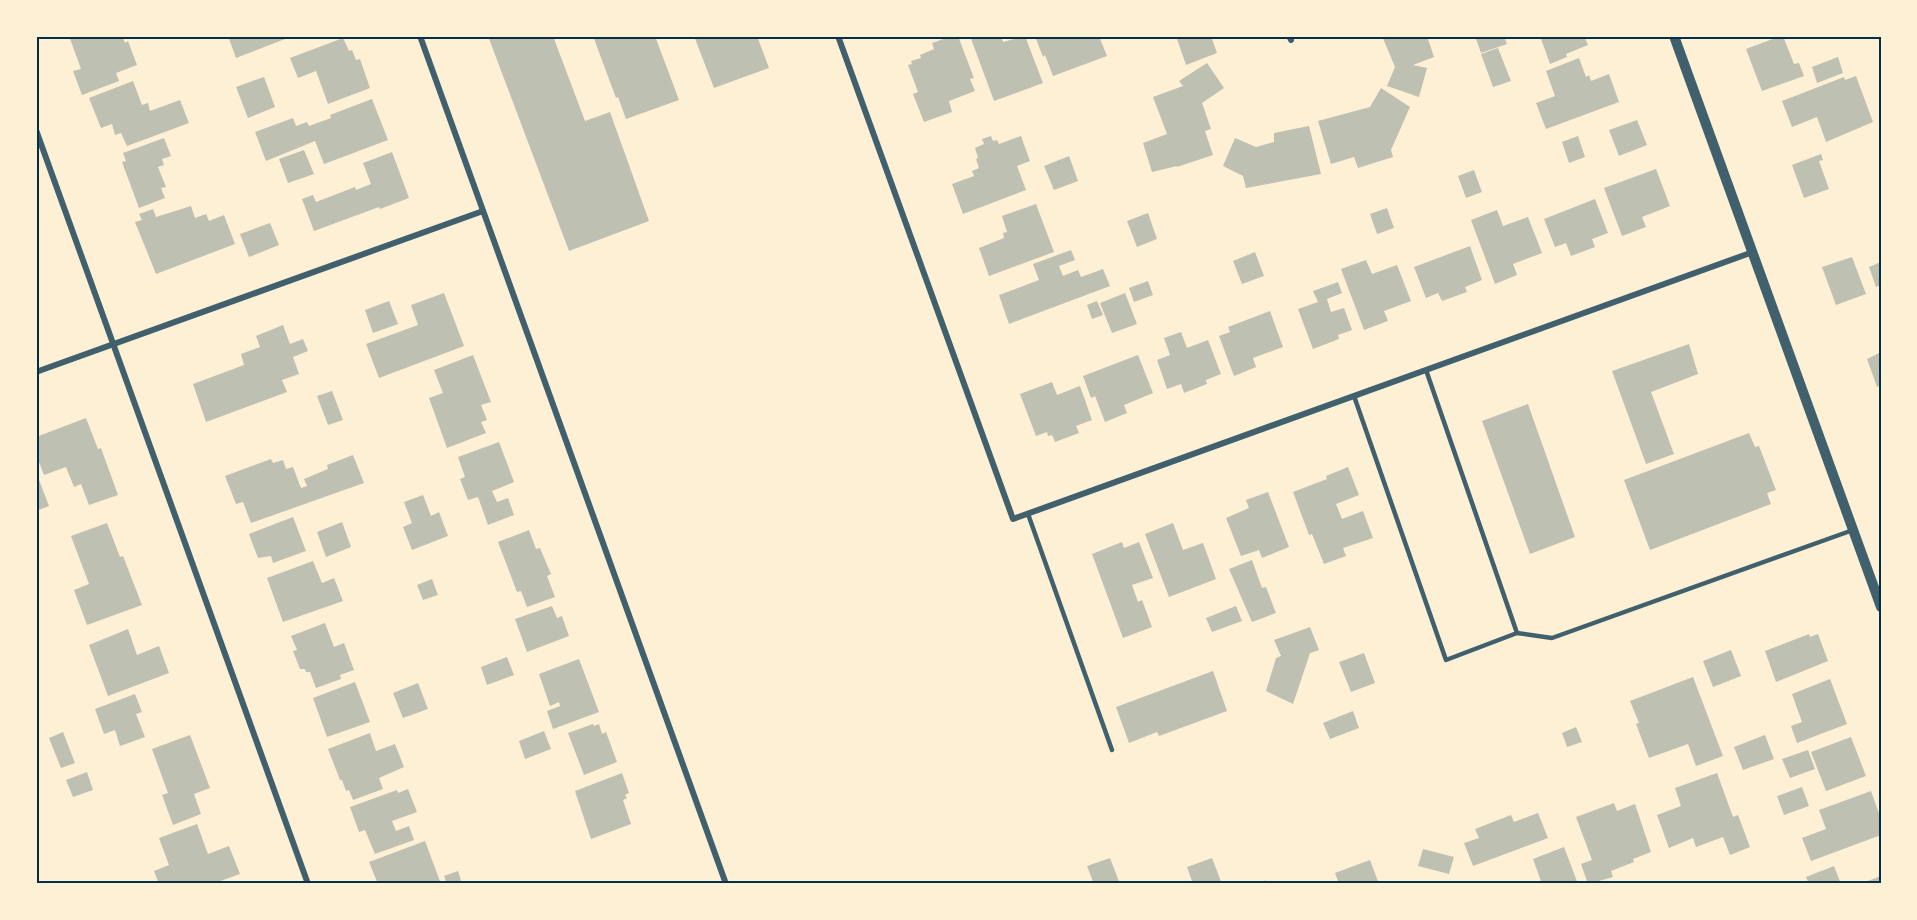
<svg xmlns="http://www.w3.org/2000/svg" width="1917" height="920" font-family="'Noto Sans',sans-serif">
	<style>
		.building { fill: #bec0b2 }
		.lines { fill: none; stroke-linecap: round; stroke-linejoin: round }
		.service { stroke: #3f606c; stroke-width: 4.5 }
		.minor { stroke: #3f606c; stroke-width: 6 }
		.tertiary { stroke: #3f606c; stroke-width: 10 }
		.neatline { fill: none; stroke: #003049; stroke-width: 2 }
	</style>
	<rect width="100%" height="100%" fill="#fdf0d5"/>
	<path class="building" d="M69,36H122L125,43L128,41L137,65L116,73L119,81L82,95L73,71L81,69Z
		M228,36H293L236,58Z
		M488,36H553L585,121L610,112L649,221L569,251Z
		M593,36H655L679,100L626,119L618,97L616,98Z
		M694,36H757L769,68L714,88Z
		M952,36H958L974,78L970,79L975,91L949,101L952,112L924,122L913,94L918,92L908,65L912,64L911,61L921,58L920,55L934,49L932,43Z
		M970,36H1001L1003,42L1025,36L1043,83L994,101Z
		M1035,36H1099L1107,56L1053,76L1045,55L1043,57Z
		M1176,36H1211L1217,53L1186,65Z
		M1382,36H1427L1434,57L1413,65L1427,68L1419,97L1387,86L1395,67Z
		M1475,36H1504L1507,44L1481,53Z
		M1540,36H1584L1588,45L1566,54L1567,57L1550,64Z
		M1781,36H1783L1794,64L1799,63L1804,76L1762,91L1746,49Z
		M343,38L349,51L352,50L356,60L360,59L370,88L328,104L316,71L298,78L290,58Z
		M1498,48L1511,81L1493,87L1481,54Z
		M1838,57L1843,73L1817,83L1812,67Z
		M1579,58L1586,77L1589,75L1591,81L1609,74L1619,102L1546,129L1536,103L1555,96L1546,71Z
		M1207,63L1224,88L1202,103L1211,129L1205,131L1213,155L1177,167V166L1152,172L1143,143L1167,134L1153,97L1183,86L1179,81Z
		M1856,76L1873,122L1826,142L1817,117L1792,127L1782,101L1844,77L1845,80Z
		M264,77L275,107L248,118L236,87Z
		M133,81L142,105L148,103L150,111L180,100L189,123L127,146L121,133L115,135L112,124L101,128L89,98Z
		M1381,88L1410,107L1391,150L1393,157L1358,168L1354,157L1331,164L1318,121L1370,107Z
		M372,99L388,140L324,164L315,141L266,161L255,132L293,118L296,126L307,122L309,126L331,118L330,115Z
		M1637,120L1647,145L1619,156L1609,130Z
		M1309,126L1321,174L1246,188L1243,176L1223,166L1235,138L1256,147L1274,142V133Z
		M991,136L993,141L997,140L999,144L1021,136L1030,161L1017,166L1026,190L963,214L952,184L974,176L972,171L979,168L976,159L978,158L975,148L984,144L982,139Z
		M1578,136L1585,157L1569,163L1562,142Z
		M164,138L171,156L162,159L164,165L158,167L166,187L161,188L165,198L139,208L122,162L126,161L123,153Z
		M304,150L314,174L288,183L279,159Z
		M392,152L409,198L380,209L379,207L314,231L302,199L313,195L316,202L355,187L356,190L371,184L363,163Z
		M1821,154L1823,160L1819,161L1829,189L1804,198L1792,165Z
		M1069,156L1078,181L1054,190L1044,166Z
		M1656,169L1670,206L1642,217L1646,227L1622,236L1604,188Z
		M1474,170L1482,192L1466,198L1458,176Z
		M1595,199L1608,233L1592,239L1595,247L1571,256L1566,243L1555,247L1544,219Z
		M1036,204L1054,252L989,276L979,248L1004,238L1003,233L1007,232L1002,216Z
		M191,206L195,218L206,214L209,221L224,215L235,244L156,274L135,222L142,220L139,214L153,209L156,217Z
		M1387,208L1394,228L1377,234L1370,214Z
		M1497,210L1503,226L1528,217L1542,253L1513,264L1517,275L1495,284L1471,220Z
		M1148,213L1157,239L1137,247L1127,221Z
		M270,223L279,245L249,257L240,234Z
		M1470,246L1482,280L1465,287L1467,292L1442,301L1438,293L1426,298L1414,267Z
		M1071,250L1075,260L1059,266L1063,276L1078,270L1081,277L1103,269L1110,286L1009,324L999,295L1039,280L1033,264Z
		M1255,252L1264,276L1242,284L1233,261Z
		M1852,257L1866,294L1836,305L1822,267Z
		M1366,260L1372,274L1397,265L1411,301L1384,311L1388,321L1364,330L1341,269Z
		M1881,262V285L1876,287L1869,267Z
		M1148,281L1153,295L1134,302L1129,288Z
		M1338,282L1342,293L1327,299L1331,312L1344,308L1352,330L1338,335L1339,339L1313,349L1298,309L1318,302L1313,291Z
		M444,293L464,346L379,378L366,344L418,325L411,305Z
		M1125,293L1137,324L1112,333L1100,303Z
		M389,301L398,324L373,333L365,310Z
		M1097,301L1103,315L1092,319L1087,305Z
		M1270,311L1283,347L1253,358L1256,367L1234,376L1219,336L1230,332L1228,327Z
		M283,325L290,344L303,339L308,351L293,357L299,374L282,380L287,392L206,422L193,384L244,365L241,354L260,347L256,336Z
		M1181,332L1187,348L1208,340L1221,374L1206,380L1207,384L1184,393L1181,384L1167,389L1157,360L1170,355L1164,338Z
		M1689,344L1698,374L1651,392L1674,454L1646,464L1612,371Z
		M1881,352V385L1877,387L1867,359Z
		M473,355L491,402L481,405L487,420L481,422L486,433L447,448L429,398L443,393L434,370Z
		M1138,355L1153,393L1124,405L1127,413L1105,422L1095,396L1091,398L1083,376Z
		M1052,382L1057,395L1080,386L1092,420L1076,426L1079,433L1055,442L1052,435L1048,436L1047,432L1036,436L1020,394Z
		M332,391L343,420L328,425L317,396Z
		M1528,404L1575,537L1530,554L1482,421Z
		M86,418L98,449L101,448L118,495L89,505L81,484L74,487L66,467L44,475L36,454V437Z
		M1749,433L1755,447L1759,446L1776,490L1767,493L1771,504L1650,550L1624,480Z
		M499,442L514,482L492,491L497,502L508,498L514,515L488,525L478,497L468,500L460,479L465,477L458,457Z
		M353,455L364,483L251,523L243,502L236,504L225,476L271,459L273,463L283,460L286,469L293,467L301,488L307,486L304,479L328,469L327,465Z
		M1348,467L1359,495L1336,504L1342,519L1363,511L1373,538L1343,548L1346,556L1324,564L1312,534L1309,535L1293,492L1327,479L1326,476Z
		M36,472L49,506L36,511Z
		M1268,492L1289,547L1262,558L1259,550L1241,556L1226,518L1249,508L1246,500Z
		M423,495L431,516L439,512L448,536L412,550L403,527L412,523L404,502Z
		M293,517L306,551L273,563L271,556L258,558L249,534Z
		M342,522L351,547L326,557L317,532Z
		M107,523L120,557L123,556L142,605L87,625L74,590L89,584L71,536Z
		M1173,523L1183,550L1203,543L1216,579L1169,597L1145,534Z
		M529,530L536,549L540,548L551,574L547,576L555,597L527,607L521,591L517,592L498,542Z
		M1122,542L1124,548L1139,542L1153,578L1132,585L1138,602L1142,600L1152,627L1123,638L1092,554Z
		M1252,560L1262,588L1266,587L1276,613L1252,622L1229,569Z
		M313,561L322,583L334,578L343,601L283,622L267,578Z
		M432,579L438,595L423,600L417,585Z
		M552,606L557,618L562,616L569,636L527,652L515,619Z
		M1236,606L1242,621L1212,632L1206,618Z
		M325,623L334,647L344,643L354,670L340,675L341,679L316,688L310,672H306L305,669H300L293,651L297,650L291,636Z
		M1310,627L1319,650L1310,653L1293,704L1266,691L1276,658L1281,656L1274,640Z
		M128,629L137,655L159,646L169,673L108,696L89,645Z
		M1809,634L1810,637L1818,634L1828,661L1776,682L1765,651Z
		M1731,650L1741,676L1713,687L1703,661Z
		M1364,653L1375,683L1351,692L1339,662Z
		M507,657L514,675L487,685L481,667Z
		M579,659L599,712L553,729L547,711L560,706L559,702L550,706L539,674Z
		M1213,671L1227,711L1159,736L1157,732L1129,743L1116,707Z
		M1693,677L1723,756L1696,766L1688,744L1649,758L1636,724L1639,723L1630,701Z
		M1830,679L1847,724L1797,743L1791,726L1802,722L1792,694Z
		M355,682L370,722L327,737L313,698Z
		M418,683L428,709L403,718L393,693Z
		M135,694L142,712L136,714L145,737L120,746L115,730L104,734L95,709Z
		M1353,711L1359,728L1330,739L1323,723Z
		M593,724L594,726L599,724L602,734L606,732L617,762L584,775L568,733Z
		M1576,727L1582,742L1567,747L1562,733Z
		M544,731L551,749L525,759L519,741Z
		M63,732L75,763L61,768L49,738Z
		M370,733L376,751L395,744L404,767L379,778L383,789L353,800L349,790L346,791L342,780H340L328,749Z
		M190,735L210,788L194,794L201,814L173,825L162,795L168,793L152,749Z
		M1765,735L1774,759L1743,770L1734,747Z
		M1851,737L1866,776L1826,791L1811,752Z
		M1808,750L1815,769L1790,778L1782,759Z
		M87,772L93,790L73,797L66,780Z
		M622,773L629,793L625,795L627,798L623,800L631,824L591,839L575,791Z
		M1717,773L1733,817L1738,815L1750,847L1730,855L1723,837L1696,847L1693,838L1669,848L1657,815L1681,806L1675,788Z
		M1802,787L1809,806L1784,815L1777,796Z
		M408,789L417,812L392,821L396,831L409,826L414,840L375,854L365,830L359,832L350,807L397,790L398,793Z
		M1871,791L1881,819V835L1811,861L1802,838L1826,829L1819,810Z
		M1614,803L1617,811L1635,804L1651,852L1633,859L1634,862L1611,871L1613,877L1588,884L1581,864L1592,860L1576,817Z
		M1538,813L1548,838L1473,866L1464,843L1479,838L1475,829L1511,815L1514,822Z
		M197,824L208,854L229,846L240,874L212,884H159L154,871L169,865L159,838Z
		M425,841L441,884H378L369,862Z
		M1564,847L1578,884H1542L1533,859Z
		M1423,849L1454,857L1449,874L1418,866Z
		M1110,858L1120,884H1094L1087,866Z
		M1212,858L1222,884H1193L1187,867Z
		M1370,860L1379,884H1339L1335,873Z
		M1834,866L1841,884H1809L1806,877Z
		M458,871L462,884H447L444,876Z
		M1881,876V884H1860Z"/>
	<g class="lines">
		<path class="service" d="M1354,396L1446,660L1517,633L1426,370
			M1028,514L1112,750
			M1517,633L1552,638L1853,530
			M1265,883V884"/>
		<path class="minor" d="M420,36L726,884
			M838,36L1013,519L1753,252
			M1289,36L1291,40
			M36,130L308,884
			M36,372L483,211"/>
		<path class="tertiary" d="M1674,36L1881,607"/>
	</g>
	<rect width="1917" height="920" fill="none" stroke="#fdf0d5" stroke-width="75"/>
	<rect x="38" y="38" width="1842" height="844" class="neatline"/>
</svg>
